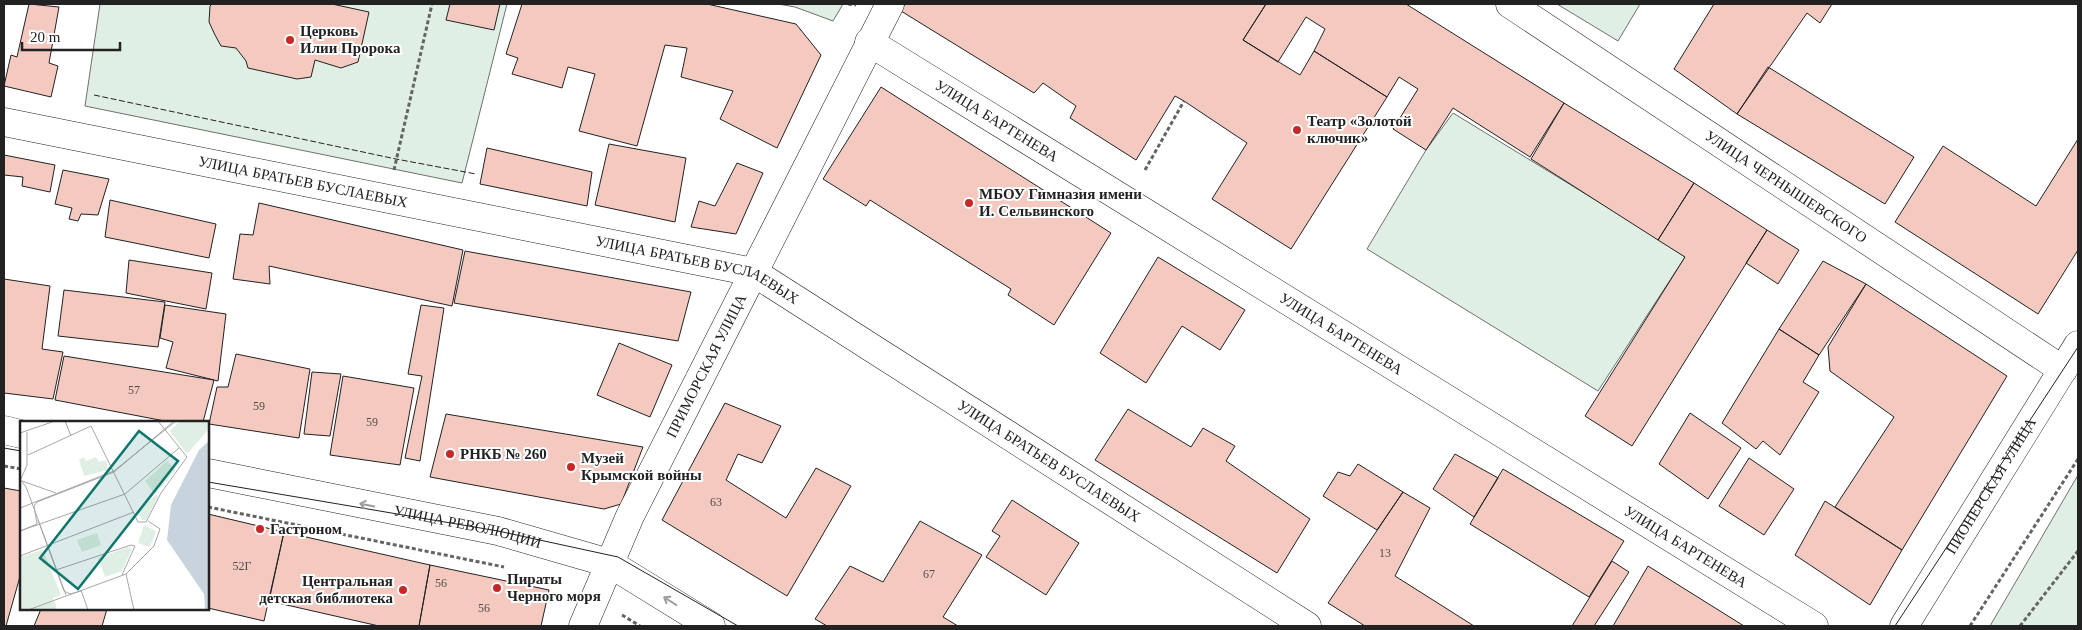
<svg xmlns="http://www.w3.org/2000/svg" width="2082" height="630" font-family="Georgia,serif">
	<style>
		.green { fill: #e0efe3; stroke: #6f6f6f }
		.building { fill: #f3c9c0; stroke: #222 }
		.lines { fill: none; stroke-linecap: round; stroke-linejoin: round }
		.street-casing { stroke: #222; stroke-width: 29 }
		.secondary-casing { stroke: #222; stroke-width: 29 }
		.path { stroke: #646464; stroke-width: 3; stroke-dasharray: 4 2.5; stroke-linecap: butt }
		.street { stroke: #fff; stroke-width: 28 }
		.secondary { stroke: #fff; stroke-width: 28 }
		.tram { stroke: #222; stroke-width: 1 }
		.fence { stroke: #222; stroke-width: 1; stroke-dasharray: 6 2.5; stroke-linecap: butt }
		.oneway { stroke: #9c9c9c }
		.poi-dot { fill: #c62828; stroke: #fff; stroke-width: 2 }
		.labels { text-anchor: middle; stroke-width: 4; stroke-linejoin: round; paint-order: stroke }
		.number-label { font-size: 12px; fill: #564c4a }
		.poi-label { font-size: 15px; font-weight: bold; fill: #222; stroke: #fff; text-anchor: start }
		.street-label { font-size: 15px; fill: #222; stroke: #fff }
		.inset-road { fill: none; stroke: #a7a7a7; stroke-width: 1 }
		.view { fill: #0f766e; fill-opacity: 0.15; stroke: #0f766e; stroke-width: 2.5 }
		.inset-edge { fill: none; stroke: #222; stroke-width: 2.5 }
	</style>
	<rect width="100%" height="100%" fill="#fff"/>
	<path class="green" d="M100,4H507L462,183L85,106Z
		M778,4H843L833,21L795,7Z
		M1557,4H1640L1618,41Z
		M1453,113L1661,240L1685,257L1598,391L1367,249L1426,150Z
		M2078,475V626H1990Z"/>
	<path class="building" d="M29,4L59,7L49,63L58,66L51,97L4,86L11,55L17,57Z
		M212,4H332L369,12L358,62L341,68L315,60L311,77L297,79L248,68L246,61L236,48L221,46L215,35L209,22L210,6Z
		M450,4H500L494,30L446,20Z
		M522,4H707L796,24L821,55L777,148L720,119L733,91L681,77L687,48L665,45L637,146L579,131L595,74L568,67L562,88L512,74L518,58L506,54Z
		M905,4H1266L1243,40L1300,75L1314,51L1387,97L1291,249L1212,199L1247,143L1184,101L1175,96L1136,160L1070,118L1076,106L1043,83L1034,93L901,11Z
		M1266,4H1406L1564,103L1530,157L1453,108L1426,150L1393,129L1418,89L1399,77L1387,97L1314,51L1325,29L1306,17L1278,62L1243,40Z
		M1714,4H1832L1820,23L1807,13L1737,114L1674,69Z
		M1768,67L1914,157L1885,204L1737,114Z
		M881,87L1111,233L1054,325L1008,295L1011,289L870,200L866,206L823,179Z
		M1564,103L1694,183L1658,240L1531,159Z
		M2078,139V250L2038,314L1895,222L1943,146L2036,206Z
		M609,144L686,158L675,222L595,205Z
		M487,148L592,172L587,206L480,184Z
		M4,155L55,165L50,192L22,186L23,177L4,175Z
		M737,163L763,173L736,234L691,227L699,201L715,206Z
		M63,170L109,179L98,215L81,214L78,221L69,219L72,208L55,204Z
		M1694,183L1767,230L1632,446L1585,416L1685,257L1658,240Z
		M110,200L216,224L209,258L105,237Z
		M259,203L463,250L452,306L269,266L270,284L233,279L240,234L253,235Z
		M1767,230L1799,250L1778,284L1746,263Z
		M465,251L691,292L678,341L454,303Z
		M1158,257L1245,310L1220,350L1182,326L1146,383L1100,353Z
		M129,260L212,273L206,309L126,293Z
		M1823,261L1866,284L1819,355L1779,329Z
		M4,279L50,286L42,349L63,352L53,399L4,393Z
		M1866,284L2007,376L1902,550L1835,507L1894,417L1830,371L1828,347Z
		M64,290L165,302L158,347L58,336Z
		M165,305L226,314L218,381L166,368L173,342L160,338Z
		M421,305L444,308L420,461L405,458L422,376L408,374Z
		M1779,329L1819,355L1803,382L1819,392L1780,455L1763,441L1756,449L1722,423Z
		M619,343L672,365L650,417L597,395Z
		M236,354L310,369L299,438L209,424L217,387H228Z
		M64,356L214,380L203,422H170L55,400Z
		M312,372L341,374L330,436L304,434Z
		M343,376L414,388L400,465L330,455Z
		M725,403L781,426L762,463L738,454L726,480L786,518L816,468L851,486L787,596L662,520Z
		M1128,409L1191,447L1203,428L1235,446L1226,461L1310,519L1277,573L1095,460Z
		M1690,413L1741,448L1708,499L1659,464Z
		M446,414L643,447L621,504L604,509L430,477Z
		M1455,454L1498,478L1474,517L1433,489Z
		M1749,458L1794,489L1764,535L1719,506Z
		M1358,464L1403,492L1377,530L1323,496L1338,472L1350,476Z
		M1503,469L1624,541L1589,597L1470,524Z
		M4,488L21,491V573L6,626H4Z
		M1403,492L1430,508L1395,576L1474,626H1365L1328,603Z
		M1012,500L1079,543L1046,595L986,557L1000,536L992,531Z
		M1825,501L1902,550L1870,605L1795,555Z
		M208,514L284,532L264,621L208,608Z
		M920,521L982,555L943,617L958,626H827L815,619L850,566L883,582Z
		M284,532L430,565L419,626H379L269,601Z
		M1612,561L1629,572L1594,626H1572Z
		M430,565L549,590L541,626H419Z
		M1648,566L1744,626H1613Z
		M41,609H107L102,626H34Z"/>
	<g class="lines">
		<defs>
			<g id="street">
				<path id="s1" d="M1510,4L2063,370"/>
				<path id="s2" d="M869,42L1814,626"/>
				<path id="s3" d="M4,122L753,272L1307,626"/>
				<path id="s4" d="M583,626L630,516L890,4"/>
				<path id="s5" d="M1904,626L2078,345"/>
			</g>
			<g id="secondary">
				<path d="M4,430L21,434"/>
				<path id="s6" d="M208,473L498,531L609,563L711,626"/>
			</g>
		</defs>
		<use href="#street" class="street-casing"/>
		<use href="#secondary" class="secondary-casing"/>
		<path class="path" d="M848,4L856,5
			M394,170L432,4
			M1145,170L1184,101
			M4,466L21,469
			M208,507L504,567
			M622,615L640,626
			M1970,626L2078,459
			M2020,626L2078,551"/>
		<use href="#street" class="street"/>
		<use href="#secondary" class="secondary"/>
		<path class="tram" d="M4,448L21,451
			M208,482L498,531L618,557L738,626
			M1895,626L2078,347"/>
		<path class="fence" d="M94,95L396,159L476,174"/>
	</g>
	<defs><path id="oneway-shaft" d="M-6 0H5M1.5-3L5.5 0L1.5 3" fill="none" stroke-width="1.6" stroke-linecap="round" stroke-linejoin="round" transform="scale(1.25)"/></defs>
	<g class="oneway">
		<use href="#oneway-shaft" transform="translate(367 505) rotate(-169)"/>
		<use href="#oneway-shaft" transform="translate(670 601) rotate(-148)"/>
	</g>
	<g class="poi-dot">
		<circle cx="290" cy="40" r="5"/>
		<circle cx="1297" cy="130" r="5"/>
		<circle cx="969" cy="203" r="5"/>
		<circle cx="450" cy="454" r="5"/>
		<circle cx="571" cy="467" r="5"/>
		<circle cx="260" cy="529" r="5"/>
		<circle cx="497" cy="588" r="5"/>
		<circle cx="403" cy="590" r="5"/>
	</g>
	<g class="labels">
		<g class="number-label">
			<text x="134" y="394">57</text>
			<text x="259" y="410">59</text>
			<text x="372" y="426">59</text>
			<text x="716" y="506">63</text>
			<text x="1385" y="557">13</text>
			<text x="242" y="570">52Г</text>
			<text x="929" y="578">67</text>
			<text x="441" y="587">56</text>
			<text x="484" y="612">56</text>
		</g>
		<g class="poi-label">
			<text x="300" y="36">Церковь<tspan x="300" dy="17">Илии Пророка</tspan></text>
			<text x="1307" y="126">Театр «Золотой<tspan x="1307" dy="17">ключик»</tspan></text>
			<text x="979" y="199">МБОУ Гимназия имени<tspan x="979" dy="17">И. Сельвинского</tspan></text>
			<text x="460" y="459">РНКБ № 260</text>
			<text x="581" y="463">Музей<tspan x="581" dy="17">Крымской войны</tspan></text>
			<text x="270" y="534">Гастроном</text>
			<text x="507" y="584">Пираты<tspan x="507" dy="17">Черного моря</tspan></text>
			<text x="393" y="586" text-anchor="end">Центральная<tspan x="393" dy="17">детская библиотека</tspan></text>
		</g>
		<g class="street-label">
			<text dy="5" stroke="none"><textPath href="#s2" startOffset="150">УЛИЦА БАРТЕНЕВА</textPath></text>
			<text dy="5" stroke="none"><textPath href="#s3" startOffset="305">УЛИЦА БРАТЬЕВ БУСЛАЕВЫХ</textPath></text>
			<text dy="5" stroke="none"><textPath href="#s1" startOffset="331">УЛИЦА ЧЕРНЫШЕВСКОГО</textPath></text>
			<text dy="5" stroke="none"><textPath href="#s3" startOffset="710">УЛИЦА БРАТЬЕВ БУСЛАЕВЫХ</textPath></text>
			<text dy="5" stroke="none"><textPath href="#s2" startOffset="555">УЛИЦА БАРТЕНЕВА</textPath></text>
			<text dy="5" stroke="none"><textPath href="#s4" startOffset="288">ПРИМОРСКАЯ УЛИЦА</textPath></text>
			<text dy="5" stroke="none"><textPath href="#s3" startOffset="1115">УЛИЦА БРАТЬЕВ БУСЛАЕВЫХ</textPath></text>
			<text dy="5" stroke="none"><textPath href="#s5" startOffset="165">ПИОНЕРСКАЯ УЛИЦА</textPath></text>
			<text dy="5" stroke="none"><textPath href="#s6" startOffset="265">УЛИЦА РЕВОЛЮЦИИ</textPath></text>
			<text dy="5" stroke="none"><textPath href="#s2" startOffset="960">УЛИЦА БАРТЕНЕВА</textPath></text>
		</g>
	</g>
	<g transform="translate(20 421)">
		<rect width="189" height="189" fill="#fff"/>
		<path d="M160,0H189V8L167,33L150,10ZM64,36L66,40L76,36L79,41L86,39L88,49L64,55L59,39ZM147,40L156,49L135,73L125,60ZM136,74L138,76L126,99H122L117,90ZM124,104L136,110L130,126L118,122ZM77,112L81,124L62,131L57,119ZM108,126L112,128L102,150L85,156L78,137ZM23,129L41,174L33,177L37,188L0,189V136Z" fill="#e0efe3"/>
		<path d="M189,20V189H185L184,173L147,119L151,84L179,29Z" fill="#c7d3dd"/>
		<path class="inset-road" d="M45,0L51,15M0,12L35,0M8,34L71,5L118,101H126L141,72L167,36L138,0M0,58L6,66L46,174M0,60L7,44V11M2,60L36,72M0,87L94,50L156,0M18,99L44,170L50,173L61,170M0,110L105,73L159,27M0,110L17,103L14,85L17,81L94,51L154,0M0,135L114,91M36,149L111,124L115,125L102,154M106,153L114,189M61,169L68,189M8,189L106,153L134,125L140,108L128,100"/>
		<path class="view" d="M119,10L158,40L58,168L20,137Z"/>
		<rect width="189" height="189" class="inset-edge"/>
	</g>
	<rect width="2082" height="630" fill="none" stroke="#222222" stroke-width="10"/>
	<path d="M22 42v8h98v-8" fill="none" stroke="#222222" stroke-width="2.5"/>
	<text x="30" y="42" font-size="15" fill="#222222" stroke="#ffffff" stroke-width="4" paint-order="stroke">20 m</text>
</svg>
